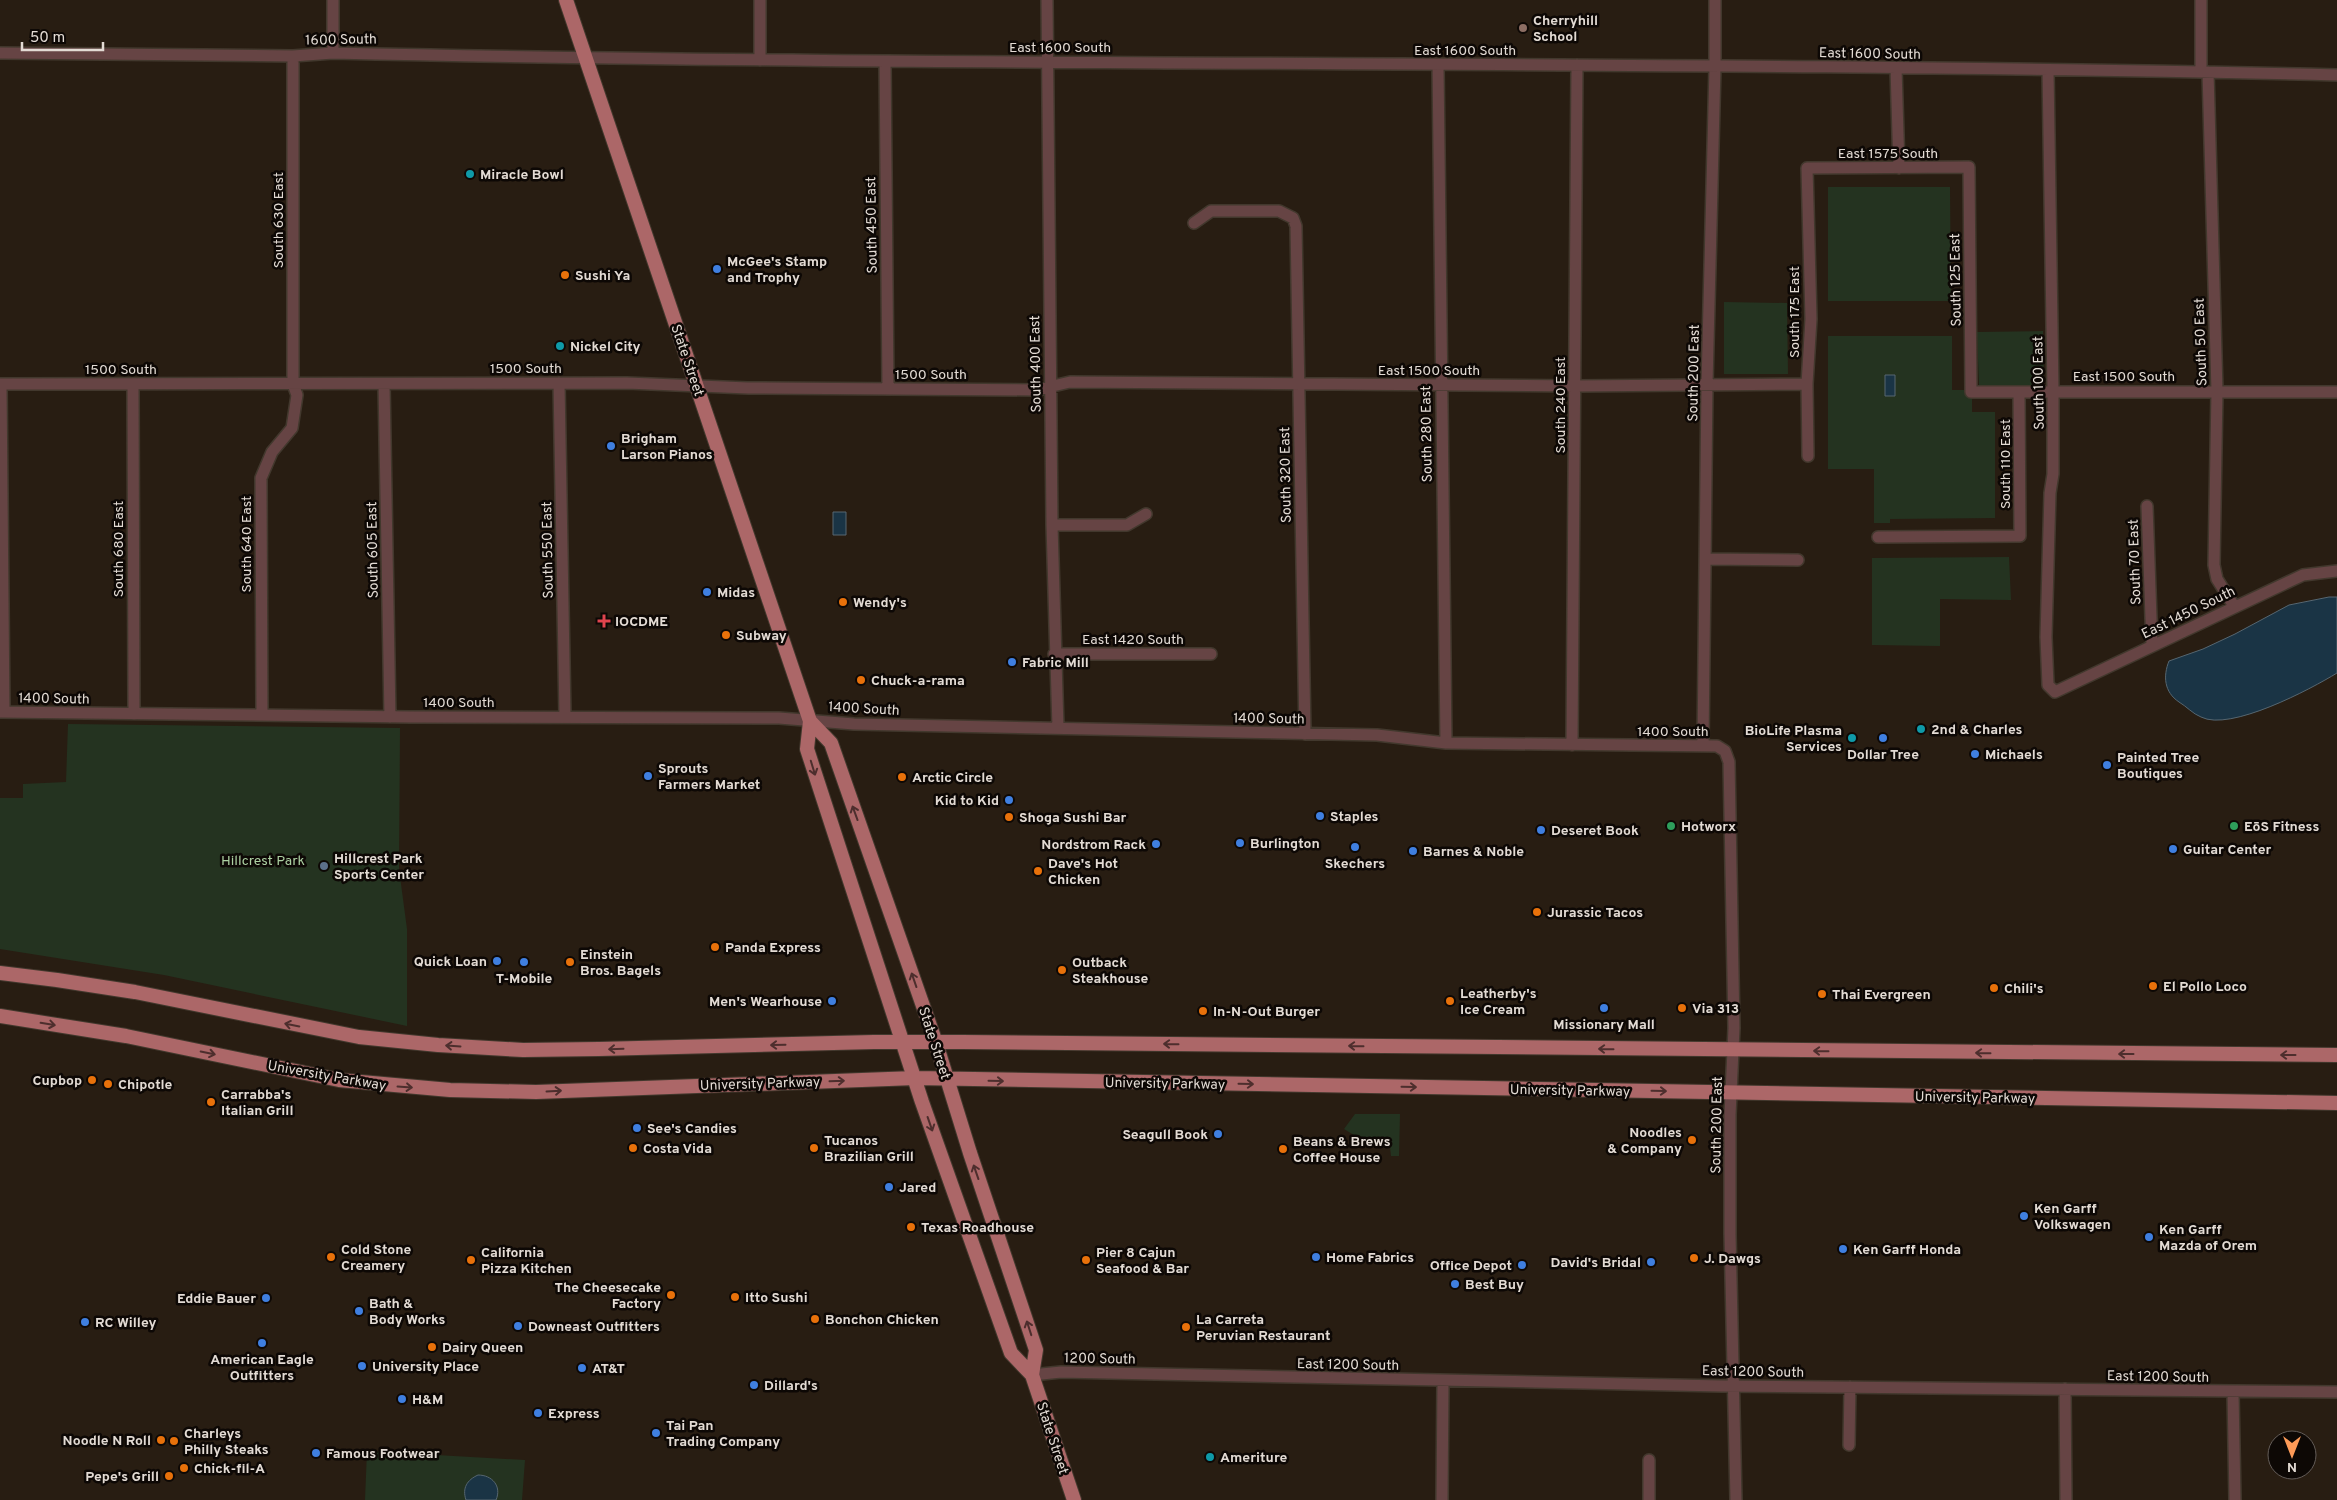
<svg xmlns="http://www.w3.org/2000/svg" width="2337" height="1500" font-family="Overpass,sans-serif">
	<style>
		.green { fill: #243320 }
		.water { fill: #1a3445; stroke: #566670 }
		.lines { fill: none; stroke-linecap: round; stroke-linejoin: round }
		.minor-casing { stroke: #42382d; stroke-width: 14 }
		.major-casing { stroke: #42382d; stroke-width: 16 }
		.minor { stroke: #644; stroke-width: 11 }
		.major { stroke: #ac6768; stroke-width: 14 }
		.oneway { stroke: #4d2e2d }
		.education-dot { fill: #8d6e63; stroke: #0d0805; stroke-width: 2 }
		.culture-dot { fill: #0f9aa8; stroke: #0d0805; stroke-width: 2 }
		.shop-dot { fill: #3f7fe0; stroke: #0d0805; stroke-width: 2 }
		.food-dot { fill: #e8710a; stroke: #0d0805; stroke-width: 2 }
		.health-dot { fill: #e0444e; stroke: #0d0805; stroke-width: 2 }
		.leisure-dot { fill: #2e9e5b; stroke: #0d0805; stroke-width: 2 }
		.service-dot { fill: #5c6f8a; stroke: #0d0805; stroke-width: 2 }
		.labels { text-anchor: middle; stroke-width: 5; stroke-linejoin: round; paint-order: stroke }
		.poi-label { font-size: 14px; font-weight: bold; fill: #e3dbd4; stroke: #0d0805; text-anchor: start }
		.street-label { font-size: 14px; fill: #e3dbd4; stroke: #0d0805 }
		.park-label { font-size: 14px; fill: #acd0a2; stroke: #0d0805 }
	</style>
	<rect width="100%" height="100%" fill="#281d12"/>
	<path class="green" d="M1828,187H1950L1951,301H1828Z
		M1724,302L1787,303L1788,374H1724Z
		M2043,331L2044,385H1979L1977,332Z
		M1828,336H1952V390H1965L1972,398V412H1995V518L1890,519V523H1874V469H1828Z
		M2009,557L2011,600L1940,599V646L1872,645V558Z
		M68,724L400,728L399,869L407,929V1026L164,975L0,949V798H23V784L66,782Z
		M1355,1114H1400L1399,1156H1391L1390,1147H1361L1357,1137L1344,1129Z
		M367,1451L525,1460L522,1500H365Z"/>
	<path class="water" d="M1885,375H1895V396H1885Z
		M833,512H846V535H833Z
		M2329,597H2337V673C2311,689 2230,732 2201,717C2193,714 2186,706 2179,702C2164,692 2163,676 2169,661L2203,649L2235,634L2289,605Z
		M478,1475C492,1475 502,1486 496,1500H466C462,1488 467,1480 478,1475Z"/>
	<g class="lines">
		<defs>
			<path id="minor" d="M333,0V53
				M760,0V60
				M1047,0L1052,525L1058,728
				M2201,0V72
				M0,53L293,56L333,53C1001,68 1669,59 2337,75
				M885,61L888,389
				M1438,65L1446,743
				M1896,68L1899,168
				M2048,70L2053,391V474L2050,493L2046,637L2048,685L2055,692L2303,575L2337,571
				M2208,72L2217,391L2214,565L2217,579L2234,606
				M1194,223L1211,211H1279L1293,218L1296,226L1305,734
				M559,383L565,717
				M0,384L627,383L748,388L1036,390L1070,382L1575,386L1807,384
				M1,384L4,712
				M133,384L134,714
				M384,384L390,717
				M1808,456L1807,384L1811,319L1807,168L1969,167L1971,392H2337
				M2147,506L2152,646
				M1052,525H1127L1146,514
				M1878,537L2020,536L2019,392
				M1705,559L1798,560
				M1054,654H1211
				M0,712L411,717L779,718L854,724L1377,735L1446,743L1717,746L1725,751L1729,762L1734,1028L1730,1115V1234L1736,1500
				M262,715L261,478L272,452L292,428L297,395L293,384V56
				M1572,745L1577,65
				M1703,746L1707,384L1715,67V0
				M1032,1375L1061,1372L1721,1386L2337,1392
				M2065,1389L2066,1500
				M2233,1392L2235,1500
				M1849,1445L1850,1387
				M1442,1500L1443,1381
				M1649,1500V1460"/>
			<path id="major" d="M566,0L810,721L831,743L936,1043L970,1153L1036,1350L1032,1375
				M810,721L807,749L922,1102L1011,1353L1032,1375L1074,1500
				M0,973L57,980L135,992L359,1037L438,1045L523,1050L599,1049L874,1042H962L2337,1055
				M0,1016L126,1036L339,1080L450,1090L536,1092L915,1078L2337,1103"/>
		</defs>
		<use href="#minor" class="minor-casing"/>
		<use href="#major" class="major-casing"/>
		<use href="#minor" class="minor"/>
		<use href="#major" class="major"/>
	</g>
	<defs><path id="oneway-shaft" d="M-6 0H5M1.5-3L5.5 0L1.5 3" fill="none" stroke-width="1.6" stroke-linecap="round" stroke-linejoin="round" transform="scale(1.25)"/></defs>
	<g class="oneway">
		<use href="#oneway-shaft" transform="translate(813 768) rotate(73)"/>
		<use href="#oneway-shaft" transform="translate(855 813) rotate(-110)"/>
		<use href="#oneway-shaft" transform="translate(914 980) rotate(-109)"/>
		<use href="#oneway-shaft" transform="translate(48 1024) rotate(9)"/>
		<use href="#oneway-shaft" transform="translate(292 1025) rotate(-169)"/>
		<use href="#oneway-shaft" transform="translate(1171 1044) rotate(-179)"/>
		<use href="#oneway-shaft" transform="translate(778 1045) rotate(179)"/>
		<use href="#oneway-shaft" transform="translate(453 1046) rotate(-176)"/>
		<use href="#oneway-shaft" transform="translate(1356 1046) rotate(-179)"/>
		<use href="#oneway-shaft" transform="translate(616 1049) rotate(178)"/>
		<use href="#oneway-shaft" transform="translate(1606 1049) rotate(-179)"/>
		<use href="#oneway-shaft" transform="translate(1821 1051) rotate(-179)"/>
		<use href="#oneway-shaft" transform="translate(208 1053) rotate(12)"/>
		<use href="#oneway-shaft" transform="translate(1983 1053) rotate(-179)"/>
		<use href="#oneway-shaft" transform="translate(2126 1054) rotate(-180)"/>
		<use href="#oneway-shaft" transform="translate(2288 1055) rotate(180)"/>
		<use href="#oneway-shaft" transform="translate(837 1081) rotate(-2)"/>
		<use href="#oneway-shaft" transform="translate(996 1081) rotate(1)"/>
		<use href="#oneway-shaft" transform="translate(1246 1084) rotate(1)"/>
		<use href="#oneway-shaft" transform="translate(405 1087) rotate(4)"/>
		<use href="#oneway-shaft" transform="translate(1409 1087) rotate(1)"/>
		<use href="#oneway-shaft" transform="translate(554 1091) rotate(-3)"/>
		<use href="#oneway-shaft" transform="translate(1659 1091) rotate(1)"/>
		<use href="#oneway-shaft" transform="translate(930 1124) rotate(71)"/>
		<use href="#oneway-shaft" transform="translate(976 1172) rotate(-109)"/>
		<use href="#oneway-shaft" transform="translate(1029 1328) rotate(-108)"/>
	</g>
	<circle class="education-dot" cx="1523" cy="28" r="5"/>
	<g class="culture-dot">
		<circle cx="470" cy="174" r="5"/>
		<circle cx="560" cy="346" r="5"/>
		<circle cx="1921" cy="729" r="5"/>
		<circle cx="1852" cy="738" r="5"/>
		<circle cx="1210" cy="1457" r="5"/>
	</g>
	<g class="shop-dot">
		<circle cx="717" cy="269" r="5"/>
		<circle cx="611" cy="446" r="5"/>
		<circle cx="707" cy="592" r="5"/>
		<circle cx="1012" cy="662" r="5"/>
		<circle cx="1883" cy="738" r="5"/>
		<circle cx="1975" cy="754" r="5"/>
		<circle cx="2107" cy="765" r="5"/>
		<circle cx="648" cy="776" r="5"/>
		<circle cx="1009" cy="800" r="5"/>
		<circle cx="1320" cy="816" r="5"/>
		<circle cx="1541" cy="830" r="5"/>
		<circle cx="1240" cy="843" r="5"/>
		<circle cx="1156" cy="844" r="5"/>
		<circle cx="1355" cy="847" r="5"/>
		<circle cx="2173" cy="849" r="5"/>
		<circle cx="1413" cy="851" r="5"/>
		<circle cx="497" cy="961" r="5"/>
		<circle cx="524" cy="962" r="5"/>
		<circle cx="832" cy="1001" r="5"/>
		<circle cx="1604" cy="1008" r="5"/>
		<circle cx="637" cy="1128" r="5"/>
		<circle cx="1218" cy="1134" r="5"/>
		<circle cx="889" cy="1187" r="5"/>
		<circle cx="2024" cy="1216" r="5"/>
		<circle cx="2149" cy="1237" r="5"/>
		<circle cx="1843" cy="1249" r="5"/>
		<circle cx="1316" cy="1257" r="5"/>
		<circle cx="1651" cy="1262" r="5"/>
		<circle cx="1522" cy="1265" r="5"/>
		<circle cx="1455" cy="1284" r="5"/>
		<circle cx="266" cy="1298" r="5"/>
		<circle cx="359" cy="1311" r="5"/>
		<circle cx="85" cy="1322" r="5"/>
		<circle cx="518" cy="1326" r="5"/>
		<circle cx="262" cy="1343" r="5"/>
		<circle cx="362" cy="1366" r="5"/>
		<circle cx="582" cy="1368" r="5"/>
		<circle cx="754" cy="1385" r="5"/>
		<circle cx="402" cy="1399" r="5"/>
		<circle cx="538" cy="1413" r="5"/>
		<circle cx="656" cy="1433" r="5"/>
		<circle cx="316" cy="1453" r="5"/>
	</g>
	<g class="food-dot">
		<circle cx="565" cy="275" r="5"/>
		<circle cx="843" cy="602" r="5"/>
		<circle cx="726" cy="635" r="5"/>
		<circle cx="861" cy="680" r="5"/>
		<circle cx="902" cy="777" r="5"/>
		<circle cx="1009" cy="817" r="5"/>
		<circle cx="1038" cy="871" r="5"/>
		<circle cx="1537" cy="912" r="5"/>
		<circle cx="715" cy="947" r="5"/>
		<circle cx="570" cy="962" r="5"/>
		<circle cx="1062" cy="970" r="5"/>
		<circle cx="2153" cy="986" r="5"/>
		<circle cx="1994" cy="988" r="5"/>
		<circle cx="1822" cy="994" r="5"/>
		<circle cx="1450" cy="1001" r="5"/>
		<circle cx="1682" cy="1008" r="5"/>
		<circle cx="1203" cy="1011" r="5"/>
		<circle cx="92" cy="1080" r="5"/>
		<circle cx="108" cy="1084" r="5"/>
		<circle cx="211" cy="1102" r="5"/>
		<circle cx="1692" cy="1140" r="5"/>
		<circle cx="633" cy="1148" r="5"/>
		<circle cx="814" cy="1148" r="5"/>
		<circle cx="1283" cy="1149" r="5"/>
		<circle cx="911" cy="1227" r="5"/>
		<circle cx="331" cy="1257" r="5"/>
		<circle cx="1694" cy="1258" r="5"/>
		<circle cx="471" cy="1260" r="5"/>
		<circle cx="1086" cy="1260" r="5"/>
		<circle cx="671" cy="1295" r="5"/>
		<circle cx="735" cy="1297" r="5"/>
		<circle cx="815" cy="1319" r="5"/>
		<circle cx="1186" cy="1327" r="5"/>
		<circle cx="432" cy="1347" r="5"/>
		<circle cx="161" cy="1440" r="5"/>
		<circle cx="174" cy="1441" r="5"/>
		<circle cx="184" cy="1468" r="5"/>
		<circle cx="169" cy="1476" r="5"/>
	</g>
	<path class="health-dot" d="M601.5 613.5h5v5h5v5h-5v5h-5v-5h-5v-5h5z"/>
	<g class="leisure-dot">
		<circle cx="1671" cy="826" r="5"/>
		<circle cx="2234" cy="826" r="5"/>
	</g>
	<circle class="service-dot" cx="324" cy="866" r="5"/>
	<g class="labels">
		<g class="poi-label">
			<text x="1533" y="25">Cherryhill<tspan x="1533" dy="16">School</tspan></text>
			<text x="480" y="179">Miracle Bowl</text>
			<text x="727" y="266">McGee's Stamp<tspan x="727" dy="16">and Trophy</tspan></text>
			<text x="575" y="280">Sushi Ya</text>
			<text x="570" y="351">Nickel City</text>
			<text x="621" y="443">Brigham<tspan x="621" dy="16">Larson Pianos</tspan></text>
			<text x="717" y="597">Midas</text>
			<text x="853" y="607">Wendy's</text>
			<text x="615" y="626">IOCDME</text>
			<text x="736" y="640">Subway</text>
			<text x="1022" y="667">Fabric Mill</text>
			<text x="871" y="685">Chuck-a-rama</text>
			<text x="1931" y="734">2nd &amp; Charles</text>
			<text x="1842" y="735" text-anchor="end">BioLife Plasma<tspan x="1842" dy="16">Services</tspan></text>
			<text x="1883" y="759" text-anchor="middle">Dollar Tree</text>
			<text x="1985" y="759">Michaels</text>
			<text x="2117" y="762">Painted Tree<tspan x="2117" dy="16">Boutiques</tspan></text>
			<text x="658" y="773">Sprouts<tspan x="658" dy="16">Farmers Market</tspan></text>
			<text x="912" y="782">Arctic Circle</text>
			<text x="999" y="805" text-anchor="end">Kid to Kid</text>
			<text x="1330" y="821">Staples</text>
			<text x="1019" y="822">Shoga Sushi Bar</text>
			<text x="1681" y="831">Hotworx</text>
			<text x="2244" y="831">EōS Fitness</text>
			<text x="1551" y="835">Deseret Book</text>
			<text x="1250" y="848">Burlington</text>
			<text x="1146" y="849" text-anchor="end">Nordstrom Rack</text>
			<text x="2183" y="854">Guitar Center</text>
			<text x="1423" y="856">Barnes &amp; Noble</text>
			<text x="334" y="863">Hillcrest Park<tspan x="334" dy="16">Sports Center</tspan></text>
			<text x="1048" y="868">Dave's Hot<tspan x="1048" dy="16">Chicken</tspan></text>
			<text x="1355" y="868" text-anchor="middle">Skechers</text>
			<text x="1547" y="917">Jurassic Tacos</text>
			<text x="725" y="952">Panda Express</text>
			<text x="580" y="959">Einstein<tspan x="580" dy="16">Bros. Bagels</tspan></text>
			<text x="487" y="966" text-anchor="end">Quick Loan</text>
			<text x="1072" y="967">Outback<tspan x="1072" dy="16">Steakhouse</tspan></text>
			<text x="524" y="983" text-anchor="middle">T-Mobile</text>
			<text x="2163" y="991">El Pollo Loco</text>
			<text x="2004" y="993">Chili's</text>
			<text x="1460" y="998">Leatherby's<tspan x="1460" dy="16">Ice Cream</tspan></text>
			<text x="1832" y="999">Thai Evergreen</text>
			<text x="822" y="1006" text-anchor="end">Men's Wearhouse</text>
			<text x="1692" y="1013">Via 313</text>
			<text x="1213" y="1016">In-N-Out Burger</text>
			<text x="1604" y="1029" text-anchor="middle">Missionary Mall</text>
			<text x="82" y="1085" text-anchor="end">Cupbop</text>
			<text x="118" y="1089">Chipotle</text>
			<text x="221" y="1099">Carrabba's<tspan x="221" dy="16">Italian Grill</tspan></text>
			<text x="647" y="1133">See's Candies</text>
			<text x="1682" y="1137" text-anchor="end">Noodles<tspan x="1682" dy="16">&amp; Company</tspan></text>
			<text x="1208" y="1139" text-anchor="end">Seagull Book</text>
			<text x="824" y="1145">Tucanos<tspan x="824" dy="16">Brazilian Grill</tspan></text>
			<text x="1293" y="1146">Beans &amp; Brews<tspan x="1293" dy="16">Coffee House</tspan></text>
			<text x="643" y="1153">Costa Vida</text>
			<text x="899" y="1192">Jared</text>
			<text x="2034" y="1213">Ken Garff<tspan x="2034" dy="16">Volkswagen</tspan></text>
			<text x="921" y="1232">Texas Roadhouse</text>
			<text x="2159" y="1234">Ken Garff<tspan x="2159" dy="16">Mazda of Orem</tspan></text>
			<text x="341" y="1254">Cold Stone<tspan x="341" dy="16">Creamery</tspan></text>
			<text x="1853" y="1254">Ken Garff Honda</text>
			<text x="481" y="1257">California<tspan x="481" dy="16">Pizza Kitchen</tspan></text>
			<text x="1096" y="1257">Pier 8 Cajun<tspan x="1096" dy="16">Seafood &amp; Bar</tspan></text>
			<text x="1326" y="1262">Home Fabrics</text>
			<text x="1704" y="1263">J. Dawgs</text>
			<text x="1641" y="1267" text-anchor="end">David's Bridal</text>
			<text x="1512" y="1270" text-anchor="end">Office Depot</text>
			<text x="1465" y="1289">Best Buy</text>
			<text x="661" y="1292" text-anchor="end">The Cheesecake<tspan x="661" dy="16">Factory</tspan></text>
			<text x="745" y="1302">Itto Sushi</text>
			<text x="256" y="1303" text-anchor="end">Eddie Bauer</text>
			<text x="369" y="1308">Bath &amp;<tspan x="369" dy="16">Body Works</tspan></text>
			<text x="825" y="1324">Bonchon Chicken</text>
			<text x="1196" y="1324">La Carreta<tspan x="1196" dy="16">Peruvian Restaurant</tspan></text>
			<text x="95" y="1327">RC Willey</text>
			<text x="528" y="1331">Downeast Outfitters</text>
			<text x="442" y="1352">Dairy Queen</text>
			<text x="262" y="1364" text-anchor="middle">American Eagle<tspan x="262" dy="16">Outfitters</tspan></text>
			<text x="372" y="1371">University Place</text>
			<text x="592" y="1373">AT&amp;T</text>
			<text x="764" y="1390">Dillard's</text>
			<text x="412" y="1404">H&amp;M</text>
			<text x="548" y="1418">Express</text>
			<text x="666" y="1430">Tai Pan<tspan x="666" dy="16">Trading Company</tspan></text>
			<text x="184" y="1438">Charleys<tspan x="184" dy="16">Philly Steaks</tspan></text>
			<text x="151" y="1445" text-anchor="end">Noodle N Roll</text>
			<text x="326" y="1458">Famous Footwear</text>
			<text x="1220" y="1462">Ameriture</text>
			<text x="194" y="1473">Chick-fil-A</text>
			<text x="159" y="1481" text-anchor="end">Pepe's Grill</text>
		</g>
		<g class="street-label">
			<text transform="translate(341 39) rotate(-1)" y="5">1600 South</text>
			<text x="1060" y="52">East 1600 South</text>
			<text x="1465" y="55">East 1600 South</text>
			<text transform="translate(1870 53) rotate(1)" y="5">East 1600 South</text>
			<text x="1888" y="158">East 1575 South</text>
			<text transform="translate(278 220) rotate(-90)" y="5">South 630 East</text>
			<text transform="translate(871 225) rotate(-91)" y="5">South 450 East</text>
			<text transform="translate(1955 280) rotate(-91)" y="5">South 125 East</text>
			<text transform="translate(1794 312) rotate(-90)" y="5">South 175 East</text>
			<text transform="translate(2200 342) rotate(-92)" y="5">South 50 East</text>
			<text transform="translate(688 360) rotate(71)" y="5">State Street</text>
			<text transform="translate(1035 364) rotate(-91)" y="5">South 400 East</text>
			<text x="526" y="373">1500 South</text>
			<text x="121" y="374">1500 South</text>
			<text x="1429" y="375">East 1500 South</text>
			<text transform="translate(1693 373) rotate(-89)" y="5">South 200 East</text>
			<text x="931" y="379">1500 South</text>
			<text x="2124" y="381">East 1500 South</text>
			<text transform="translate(2038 383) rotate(-91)" y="5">South 100 East</text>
			<text transform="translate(1560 405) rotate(-90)" y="5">South 240 East</text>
			<text transform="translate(1426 434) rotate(-91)" y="5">South 280 East</text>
			<text transform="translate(2005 464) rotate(-90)" y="5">South 110 East</text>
			<text transform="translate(1285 475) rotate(-91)" y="5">South 320 East</text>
			<text transform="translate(246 544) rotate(-90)" y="5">South 640 East</text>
			<text transform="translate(118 549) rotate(-90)" y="5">South 680 East</text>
			<text transform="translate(372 550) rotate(-91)" y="5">South 605 East</text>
			<text transform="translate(547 550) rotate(-91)" y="5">South 550 East</text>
			<text transform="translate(2134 562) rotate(-92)" y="5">South 70 East</text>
			<text transform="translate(2188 612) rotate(-26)" y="5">East 1450 South</text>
			<text x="1133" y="644">East 1420 South</text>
			<text transform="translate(54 698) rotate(1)" y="5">1400 South</text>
			<text x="459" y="707">1400 South</text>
			<text transform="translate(864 708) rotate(3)" y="5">1400 South</text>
			<text transform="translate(1269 718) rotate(1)" y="5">1400 South</text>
			<text x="1673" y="736">1400 South</text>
			<text transform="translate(935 1043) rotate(72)" y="5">State Street</text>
			<text transform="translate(327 1075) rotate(10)" y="5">University Parkway</text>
			<text transform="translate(760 1083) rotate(-2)" y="5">University Parkway</text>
			<text transform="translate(1165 1083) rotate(1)" y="5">University Parkway</text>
			<text transform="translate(1570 1090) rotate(1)" y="5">University Parkway</text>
			<text transform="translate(1975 1097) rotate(1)" y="5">University Parkway</text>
			<text transform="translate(1716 1125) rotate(-89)" y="5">South 200 East</text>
			<text transform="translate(1100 1358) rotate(1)" y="5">1200 South</text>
			<text transform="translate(1348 1364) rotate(1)" y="5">East 1200 South</text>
			<text transform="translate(1753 1371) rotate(1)" y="5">East 1200 South</text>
			<text transform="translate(2158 1376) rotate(1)" y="5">East 1200 South</text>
			<text transform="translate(1053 1438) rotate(72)" y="5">State Street</text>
		</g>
		<g class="park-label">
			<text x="263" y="865">Hillcrest Park</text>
		</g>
	</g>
	<g transform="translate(2292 1455) rotate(180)"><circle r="24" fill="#0d0805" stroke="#635c58"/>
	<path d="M0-4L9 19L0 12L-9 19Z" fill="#fe9b58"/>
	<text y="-8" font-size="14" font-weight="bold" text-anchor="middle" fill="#e3dbd4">N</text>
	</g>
	<path d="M22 42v8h81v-8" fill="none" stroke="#e3dbd4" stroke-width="2.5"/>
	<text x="30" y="42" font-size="15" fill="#e3dbd4" stroke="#0d0805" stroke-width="4" paint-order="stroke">50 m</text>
</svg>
